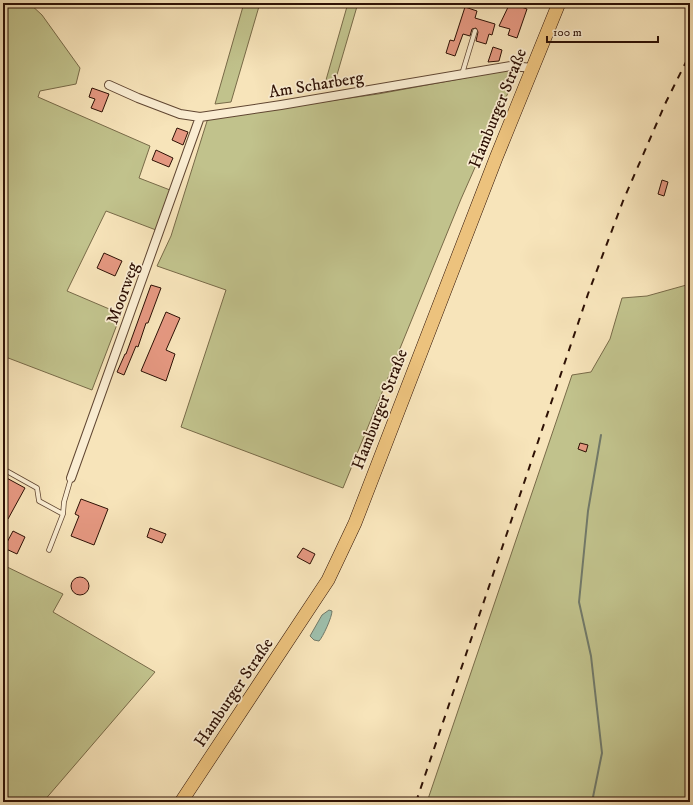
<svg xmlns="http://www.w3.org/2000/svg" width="693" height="805" font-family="'IM FELL DW Pica',serif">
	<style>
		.green { fill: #c1c28c; stroke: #786a48 }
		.water { fill: #9ebfac; stroke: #717969 }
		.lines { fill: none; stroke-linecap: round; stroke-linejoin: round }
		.stream { stroke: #717969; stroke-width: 2 }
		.building { fill: #e59881; stroke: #2e1105 }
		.lane-casing { stroke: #604632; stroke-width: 5.5 }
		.street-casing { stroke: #604632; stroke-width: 10 }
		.primary-casing { stroke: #2e1105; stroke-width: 14 }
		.lane { stroke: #faedd2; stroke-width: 4 }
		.street { stroke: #faedd2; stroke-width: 8 }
		.primary { stroke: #ecc27d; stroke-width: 13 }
		.rail { stroke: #2e1105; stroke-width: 2; stroke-dasharray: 7 7; stroke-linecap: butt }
		.labels { text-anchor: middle; stroke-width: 3.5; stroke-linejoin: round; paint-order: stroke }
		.street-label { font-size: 17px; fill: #2e1105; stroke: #faedd2 }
	</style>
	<rect width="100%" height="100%" fill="#f7e4ba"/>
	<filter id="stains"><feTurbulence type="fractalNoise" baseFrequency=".005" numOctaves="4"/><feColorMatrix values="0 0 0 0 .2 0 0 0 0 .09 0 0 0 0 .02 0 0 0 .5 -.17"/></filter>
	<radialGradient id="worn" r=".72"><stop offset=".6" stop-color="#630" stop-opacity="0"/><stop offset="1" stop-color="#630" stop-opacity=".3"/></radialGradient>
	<path class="green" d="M3,3H29L42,15L80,68L76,84L40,91L38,97L150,146L139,178L170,190L156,230L106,211L67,291L121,314L92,390L3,356Z
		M244,3H260L231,102L215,104Z
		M348,3H358L334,85L324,87Z
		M519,68L461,199L343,488L181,427L226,290L157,266L171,236L208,118L378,94Z
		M690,284V802H427L572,375L591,372L610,339L622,298L647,296Z
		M3,565L63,594L53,612L155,672L43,802H3Z"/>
	<path class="water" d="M329,610L332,611C332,617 323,637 319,641L314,640L310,636L322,615Z"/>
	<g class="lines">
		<path class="stream" d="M592,802L602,753L591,656L579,602L588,511L601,435"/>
	</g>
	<path class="building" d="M510,3L527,9L517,38L508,35L510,29L499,26Z
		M465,7L477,11L475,18L495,24L492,35L489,34L486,44L476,41L478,32L476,28L472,29L470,36L463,34L455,56L446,53L450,40L454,41Z
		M493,47L502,50L499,61L488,62Z
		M92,88L109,94L102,112L91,108L95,99L89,97Z
		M177,128L188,132L183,145L172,140Z
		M156,150L173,158L169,167L152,160Z
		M662,180L668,182L664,196L658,194Z
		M104,253L122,261L115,276L97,268Z
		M151,285L161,288L148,323H146L138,347L136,346L124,375L117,372L125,354H126Z
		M166,312L180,318L166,350L175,354L166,381L141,371Z
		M580,443L588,445L586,452L578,449Z
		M3,476L25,488L8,519L3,516Z
		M81,499L108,509L94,545L71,536L79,516L75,514Z
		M150,528L166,534L162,543L147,537Z
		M13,531L25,537L17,554L4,548Z
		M303,548L315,554L310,564L297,557Z
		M71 586a9 9 0 1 1 18 0a9 9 0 1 1-18 0Z"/>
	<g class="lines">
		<defs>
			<path id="lane" d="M462,74L475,31
				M3,469L37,488L39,501L63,514
				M49,550L63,514L64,502L71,478"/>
			<path id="street" d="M109,85L138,98L180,114L200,117L281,105L511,66L533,68
				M71,478L200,117"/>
			<path id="primary" d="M181,802L328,580L355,523L496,158L559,3"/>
		</defs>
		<use href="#lane" class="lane-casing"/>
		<use href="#street" class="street-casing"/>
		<use href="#primary" class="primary-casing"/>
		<use href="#lane" class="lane"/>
		<use href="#street" class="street"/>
		<use href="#primary" class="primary"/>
		<path class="rail" d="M416,802L588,294L623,201L666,102L690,54"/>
	</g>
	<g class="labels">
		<g class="street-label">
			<text transform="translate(316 84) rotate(-9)" y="6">Am Scharberg</text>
			<text transform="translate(497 108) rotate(-68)" y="6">Hamburger Straße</text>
			<text transform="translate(122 293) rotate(-70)" y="6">Moorweg</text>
			<text transform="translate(379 409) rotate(-69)" y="6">Hamburger Straße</text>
			<text transform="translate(233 692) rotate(-56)" y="6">Hamburger Straße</text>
		</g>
	</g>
	<rect width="693" height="805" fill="none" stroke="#f7e4ba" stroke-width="16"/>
	<rect x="4" y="4" width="685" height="797" fill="none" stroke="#2e1105" stroke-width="2"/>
	<rect x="8" y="8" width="677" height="789" fill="none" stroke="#2e1105"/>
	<path d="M547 36v6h111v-6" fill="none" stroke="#2e1105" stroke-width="2"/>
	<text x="553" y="36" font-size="12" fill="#2e1105" stroke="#faedd2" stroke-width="3" paint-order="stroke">100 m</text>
	<rect width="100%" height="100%" filter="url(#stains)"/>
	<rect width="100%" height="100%" fill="url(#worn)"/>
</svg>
